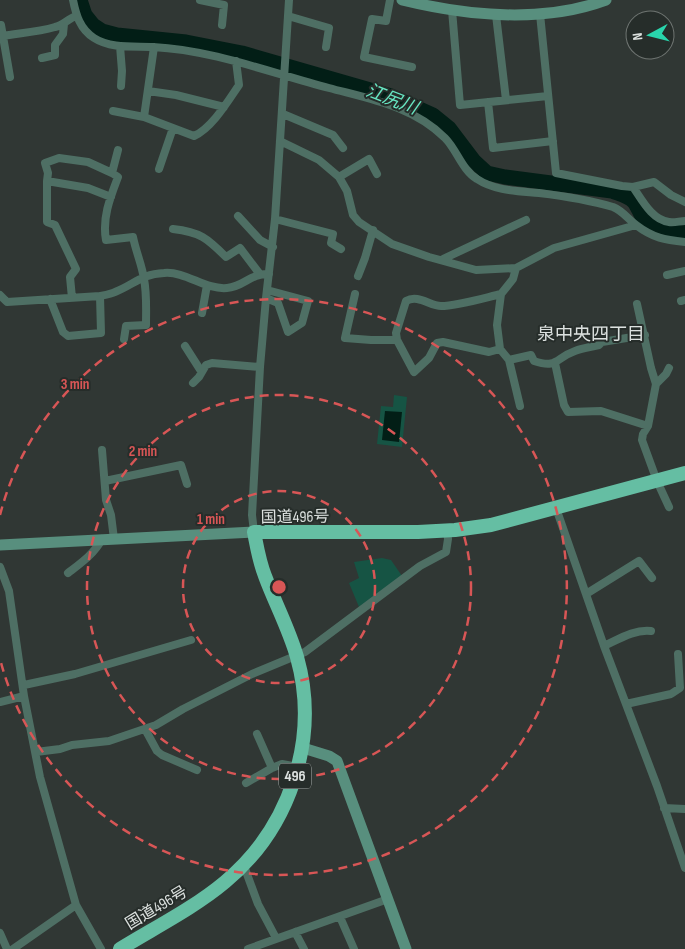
<svg xmlns="http://www.w3.org/2000/svg" width="685" height="949" font-family="'Sofia Sans Condensed','Noto Sans JP',sans-serif">
	<style>
		.green { fill: #165444 }
		.water { fill: #021e16 }
		.lines { fill: none; stroke-linecap: round; stroke-linejoin: round }
		.river { stroke: #021e16; stroke-width: 15 }
		.street { stroke: #4e6f64; stroke-width: 8 }
		.secondary { stroke: #588f7e; stroke-width: 11 }
		.highway { stroke: #65bea3; stroke-width: 14 }
		.ring { fill: none; stroke: #d85656; stroke-width: 2.5; stroke-dasharray: 9 6 }
		.labels { text-anchor: middle; stroke-width: 4; stroke-linejoin: round; paint-order: stroke }
		.shield { fill: #262d2a; stroke: #a5aba9; stroke-width: 1 }
		.shield-label { font-size: 15px; font-weight: bold; fill: #dce1df }
		.street-label { font-size: 16px; fill: #dce1df; stroke: #262d2a }
		.water-label { font-size: 18px; font-style: italic; fill: #67e6c2; stroke: #262d2a }
		.neighbourhood-label { font-size: 18px; fill: #dce1df; stroke: #262d2a }
		.centre { fill: #d85656; stroke: #262d2a; stroke-width: 2.5 }
		.ring-label { font-size: 15px; text-anchor: middle; font-weight: bold; fill: #d85656; stroke: #262d2a; stroke-width: 4; stroke-linejoin: round; paint-order: stroke }
	</style>
	<rect width="100%" height="100%" fill="#303734"/>
	<path class="green" d="M394,395L407,397L402,447L377,444L381,406L393,407Z
		M382,558L391,560L402,576L359,607L349,583L359,578L354,562Z"/>
	<path class="water" d="M385,411L402,412L399,442L382,440Z"/>
	<g class="lines">
		<path class="river" d="M80,0L85,15L93,25L102,31L117,35L186,42L242,53L391,96L433,115L449,128L474,161L487,173L505,177L612,191C619,194 629,196 634,202C638,207 640,214 644,219C654,231 671,233 685,231"/>
		<path class="street" d="M73,0C76,15 80,29 94,38C111,49 134,46 153,47C213,50 271,73 329,88C370,99 413,106 445,138C457,150 462,170 477,179C495,191 518,191 539,193C564,196 589,200 613,207C623,211 628,219 636,225C653,238 665,240 685,242
			M200,0L224,5L222,25
			M390,0L386,21L372,19L364,57L412,67
			M452,10L460,105L548,96
			M540,14L556,173L622,186L633,187L654,182L671,195L685,202
			M496,15L506,100
			M288,16L329,28L326,47
			M1,25L10,77
			M2,36C20,33 38,32 55,27C63,25 68,19 76,16
			M120,46L122,71L121,86
			M154,47L144,117L194,136C212,128 228,101 239,85L236,61
			M42,58L55,55V45L63,34L64,24
			M148,91L176,95L224,107
			M488,102L493,148L553,141
			M113,111L144,117
			M283,114L333,135L343,148
			M280,141L319,160L339,177L347,191L353,215L359,222L392,244L429,257L476,270L516,268L554,248L636,225
			M118,150L112,173L118,177C110,198 102,218 106,240L133,237C136,252 142,265 144,279C147,294 146,310 146,325L126,326L124,339
			M159,169L173,128
			M339,177L369,159L377,174
			M47,181L48,173L45,163L59,158L88,162L112,173
			M633,187C642,200 652,220 669,222C674,223 680,221 685,221
			M238,216L260,240L273,247
			M275,219L333,234L331,243L341,249
			M173,229C200,232 207,238 226,257L240,248L259,273
			M441,260L526,220
			M516,268L513,279L501,294L497,325L500,349L509,360L520,406
			M667,275L685,271
			M358,276L365,258L373,230
			M355,294L345,338L371,340H397
			M0,295L7,302L100,296C105,295 111,294 115,292C135,284 141,274 164,273C186,271 205,290 227,288C244,287 250,273 269,274
			M72,298L70,277L76,269L55,225L47,222V181L88,188L111,197
			M266,298L278,303L288,332L302,323L308,301L267,290
			M50,299L63,332L68,336L101,333L100,296
			M681,301L685,300
			M637,304L651,368L656,384L648,426L643,434L642,440L657,481L669,507
			M202,313L207,285
			M185,346L201,371
			M500,349L489,352L443,342L437,343L429,358L414,372L397,340L396,333L406,301C418,294 430,306 441,306C457,306 484,298 501,294
			M509,360L531,355L534,361C558,369 555,358 575,351C583,348 591,347 599,345L602,342L645,335
			M555,363L564,405L568,412L601,411L648,426
			M193,383L199,377L206,365L212,363L260,367
			M656,384L666,374L669,368
			M102,450L106,500L111,515L114,539
			M105,481L181,465L187,484
			M556,508L604,646L657,786L685,868
			M254,532L252,515L260,367L266,298L275,219L289,0
			M0,567L9,591L24,696L40,777L76,905L101,949
			M68,573C81,563 94,554 102,539
			M586,594L639,561L652,578
			M604,646C619,639 635,629 651,631
			M24,685L75,674L191,640
			M0,702L24,696
			M626,704L671,694L680,688L678,654
			M145,729L157,751L162,755L197,770
			M257,734L272,768
			M36,752L60,749L72,745L109,741L156,725L183,709L252,674L305,652L420,566L446,552L448,539L447,531
			M246,783L272,768L282,764L298,767
			M664,808L685,809
			M244,866L258,904L276,938
			M340,917L354,949
			M295,932L304,949
			M0,933L7,949
			M13,949L76,905
			M248,949L388,899"/>
		<path class="secondary" d="M402,0C468,16 541,24 606,0
			M0,545L254,532
			M303,748L329,756L337,761L406,949"/>
		<path class="highway" d="M120,949C154,928 194,908 225,882C290,828 320,739 297,657C289,629 275,603 265,576C259,561 257,547 254,532H418L455,530L491,525L685,473"/>
	</g>
	<g class="ring">
		<circle cx="279" cy="587" r="96"/>
		<circle cx="279" cy="587" r="192"/>
		<path d="M0 515A288 288 0 1 1 0 659"/>
	</g>
	<g class="labels">
		<rect class="shield" x="279" y="763.5" width="32" height="25" rx="4"/>
		<g class="shield-label">
			<text x="295" y="781">496</text>
		</g>
		<g class="street-label">
			<text transform="translate(295 516) rotate(-1)" y="6">国道496号</text>
			<text transform="translate(156 907) rotate(-31)" y="6">国道496号</text>
		</g>
		<g class="water-label">
			<text transform="translate(392 99) rotate(21)" y="6">江尻川</text>
		</g>
		<g class="neighbourhood-label">
			<text x="591" y="340">泉中央四丁目</text>
		</g>
	</g>
	<circle cx="279" cy="587" r="8" class="centre"/>
	<g class="ring-label">
		<text x="75" y="389">3 min</text>
		<text x="143" y="456">2 min</text>
		<text x="211" y="524">1 min</text>
	</g>
	<g transform="translate(650 35) rotate(263)"><circle r="24" fill="#262d2a" stroke="#6f7572"/>
	<path d="M0-4L9 19L0 12L-9 19Z" fill="#29d5ac"/>
	<text y="-8" font-size="14" font-weight="bold" text-anchor="middle" fill="#dce1df">N</text>
	</g>
</svg>
